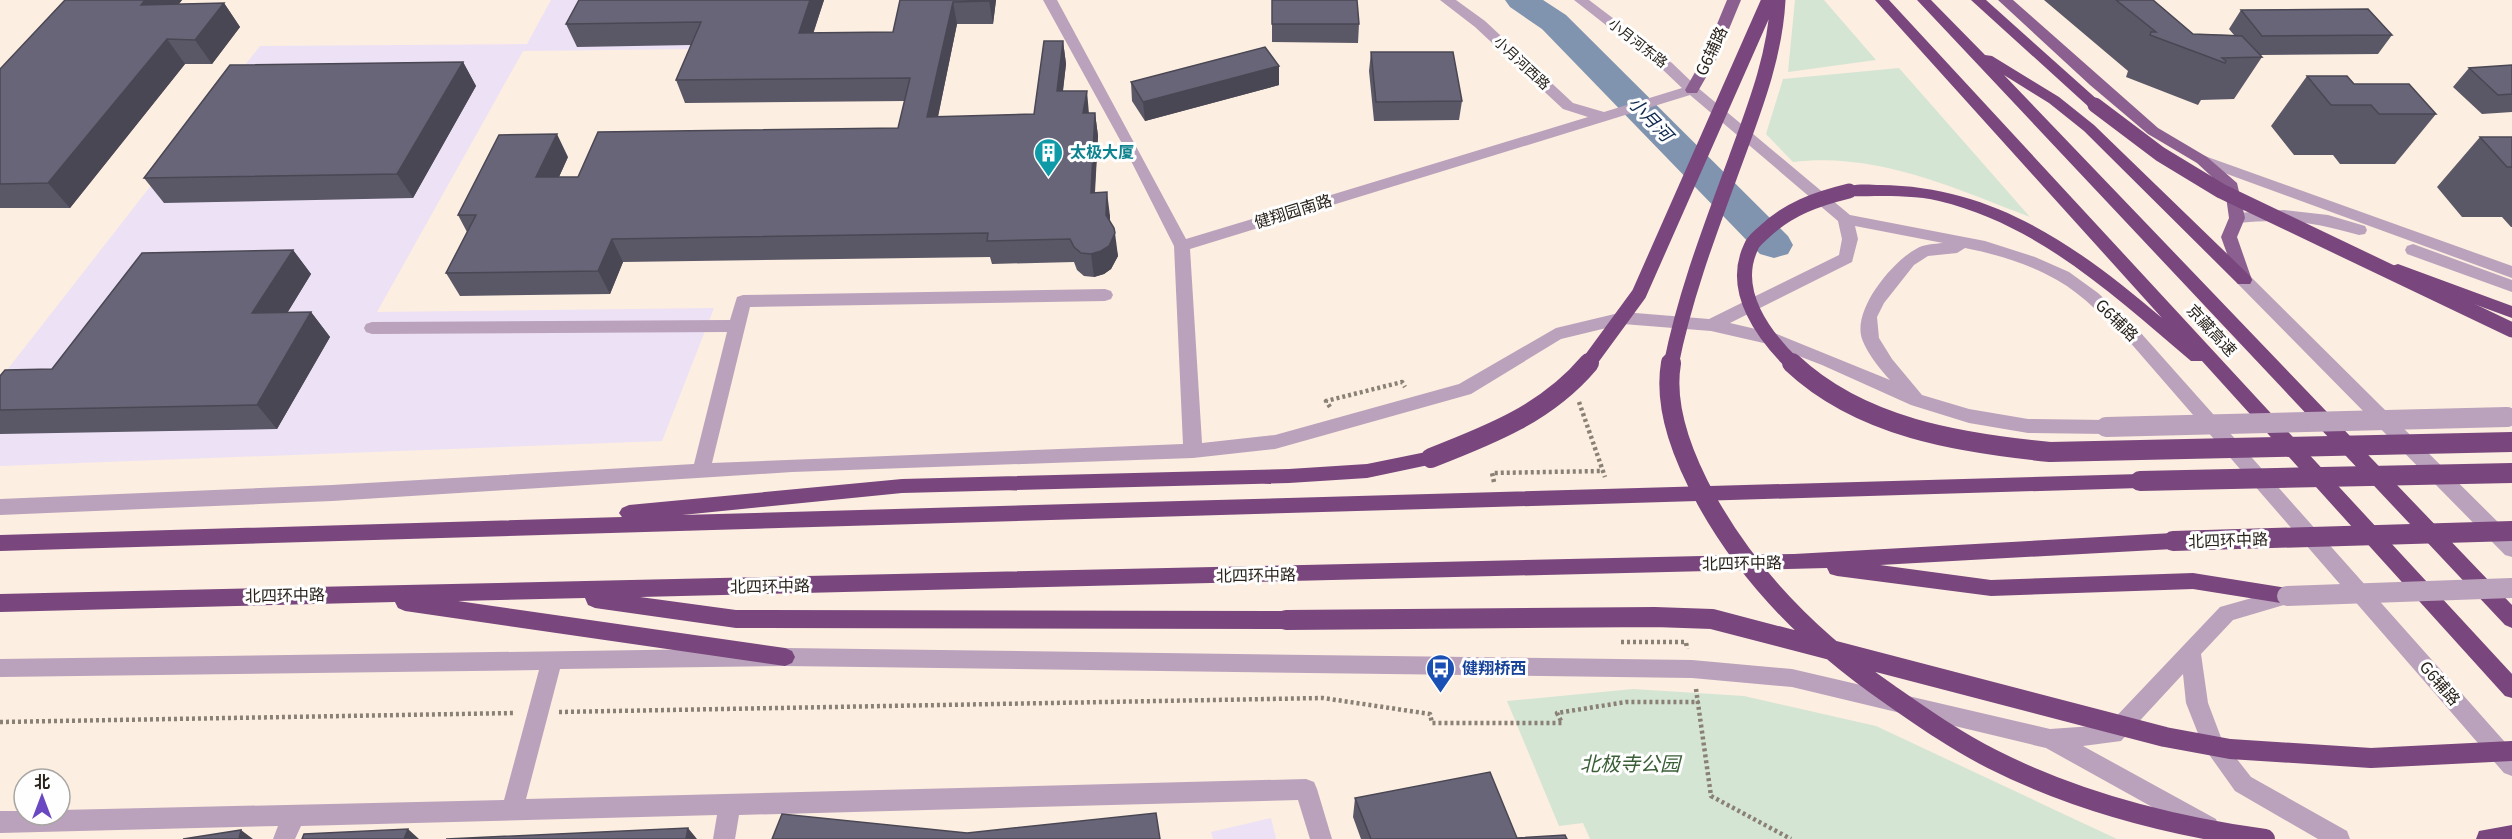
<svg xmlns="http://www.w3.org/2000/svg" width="2512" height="839" font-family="Georgia,'Noto Sans SC',serif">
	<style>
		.industrial { fill: #ede1f6 }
		.green { fill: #d5e5d3 }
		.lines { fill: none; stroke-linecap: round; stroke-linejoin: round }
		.river { fill: #8194af; fill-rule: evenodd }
		.path { stroke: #8a8176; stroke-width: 4.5; stroke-dasharray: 3 3; stroke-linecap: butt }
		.minor { fill: #baa1bc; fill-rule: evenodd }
		.major { fill: #8b5f8f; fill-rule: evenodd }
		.highway { fill: #79467e; fill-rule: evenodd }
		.minor-bridge { stroke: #baa1bc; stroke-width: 20 }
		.highway-bridge-far1 { stroke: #79467e; stroke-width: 15 }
		.highway-bridge { stroke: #79467e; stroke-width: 20 }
		.wall { fill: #5a5767 }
		.shaded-wall { fill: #4a4754 }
		.building { fill: #696578; stroke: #4a4754; stroke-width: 1.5 }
		.labels { text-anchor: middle; stroke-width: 6; stroke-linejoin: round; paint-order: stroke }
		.far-street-label { font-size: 14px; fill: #28221b; stroke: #fefefe }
		.street-label { font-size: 16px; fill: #28221b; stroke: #fefefe }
		.culture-label { font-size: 16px; font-weight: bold; fill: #0d838f; stroke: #fefefe; text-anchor: start }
		.transit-label { font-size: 16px; font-weight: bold; fill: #164399; stroke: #fefefe; text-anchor: start }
		.water-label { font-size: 18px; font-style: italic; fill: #102a4f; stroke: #fefefe }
		.near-park-label { font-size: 20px; font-style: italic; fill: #3a5e36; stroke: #fefefe }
	</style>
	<rect width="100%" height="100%" fill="#fceee0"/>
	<path class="industrial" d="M551,0H717L698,49L523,51L377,312L714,308L662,441L0,466V379L260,46L527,44Z
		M1271,818L1276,839H1213L1211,832Z"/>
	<path class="green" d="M1795,0H1824L1876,60L1788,72Z
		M1899,68L2030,217C1954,188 1877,152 1793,162L1766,134L1783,79Z
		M1633,689L1744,696L1876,726L2117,839H1590L1583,823L1559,826L1507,701Z"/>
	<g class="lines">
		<path class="river" d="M1505,0H1543L1566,15L1788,236L1793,245L1788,254L1774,258L1760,254L1542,29L1510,7Z"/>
		<path class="path" d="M1579,402L1605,477
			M1330,407L1326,401L1402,382L1405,387
			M1494,482L1492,473L1603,471
			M1621,642H1686L1687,649
			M1696,689L1711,796L1791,839
			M559,712L1323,698L1430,714L1432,723H1562L1557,713L1626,702H1699
			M0,722L515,713"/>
		<path class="minor" d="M1043,0H1057L1186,239L1588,117L1563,109L1475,27L1440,0H1456L1485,21L1573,103L1604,112L1682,88L1662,69L1574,0H1589L1672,63L1697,87L1850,215L1985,241L2035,257L2069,272L2098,293L2140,332L2512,750V776L2504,773L2128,340C2106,320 2084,295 2057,280C2029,264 1996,254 1965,248L1957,253L1928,256L1914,265L1884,303L1877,317L1879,338L1892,359L1922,395L1969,409L2028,419L2106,420L2112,422L2115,427L2112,432L2106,434L2028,433L1969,423L1911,405L1822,365L1768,344L1711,331L1623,324L1561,339L1471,394L1275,449L1193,458L792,472L332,501L0,515V499L332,485L694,464L727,332L372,334L366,332L364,328L366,324L372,322L730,320L737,297L743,295L1105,289L1111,291L1113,295L1111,299L1105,301L750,307L712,463L1183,444L1174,246L1125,149ZM1690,95L1838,221L1842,239L1839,255L1709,319L1623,312L1556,328L1459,384L1275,435L1202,443L1190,249ZM1855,226L1943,243C1934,244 1924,244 1916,249C1892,262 1852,310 1862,339C1867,353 1880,369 1890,380L1777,334L1730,323L1852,262L1858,239Z
			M2202,155L2512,266V278L2197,163L2194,160Z
			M2284,210L2328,215L2365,226L2367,230L2365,234L2359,235C2313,222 2285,218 2237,223L2231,222L2229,218L2231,214L2237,213Z
			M2413,244L2512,280V292L2407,254L2405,250L2407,246Z
			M2244,274L2250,276L2512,536V557L2505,555L2238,284L2236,280L2238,276Z
			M2287,588L2294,590L2297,596L2294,602L2233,620L2201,654L2208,703L2222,740L2251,777L2347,831L2350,839H2318L2235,791L2203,746L2186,703L2183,674L2121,741L2083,746L2216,819L2219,827L2216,835L2208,838L2046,748L1792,687L1692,678L785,666L560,669L526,799L1306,779L1314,782L1317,789L1332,839H1310L1298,800L739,815L735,839H713L717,815L301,826L295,839H273L278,826L0,833V811H24V815H60V810L504,800L539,670L0,677V659L785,648L1692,660L1792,669L2050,729L2108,725L2220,607Z"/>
		<path class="major" d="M1727,0H1741L1717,58L1697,93H1687L1685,90L1703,58Z
			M1998,0H2013L2158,128L2207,157L2237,183L2245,218L2237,237L2252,280L2250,284H2238L2221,237L2229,218L2225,189L2197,163L2148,134L2090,85Z"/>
		<path class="highway" d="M1875,0H1889L2512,674V698L2505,696L2202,361H2191C2114,296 2039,225 1939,201C1918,196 1896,196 1875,196C1865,196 1854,197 1844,195L1841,191C1848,182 1870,185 1880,185C1995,186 2078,247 2162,318Z
			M1917,0H1931L1985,55L1992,56L2059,97L2094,125L2250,276L2252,280L2250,284H2238L2084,131L2049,103L2004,75L2512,605V628L2505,625Z
			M1971,0H1986L2100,102L2102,105L2100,108H2090Z
			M2398,264L2512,306V318L2392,274L2390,270L2392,266Z
			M1431,451L1438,453L1440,458L1438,463L1367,478L1289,483L902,493L682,515L2140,474L2147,476L2149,481L2147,486L2140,488L0,551V535L622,517L619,513L622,508L629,505L902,479L1289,469L1367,464Z
			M2173,533L2180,535L2183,541L2180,547L2173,549L1880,565L1991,580L2193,573L2287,588L2294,590L2297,596L2294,602L2287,604L2193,589L1991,596L1837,576L1830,574L1827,568L640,597L736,610L1286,611L1293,614L1296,620L1293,626L1286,629L736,628L595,608L588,605L585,598L458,601L785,648L792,651L795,657L792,663L785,666L405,611L398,608L395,602L0,612V594L1794,554Z
			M2512,825V839H2476L2479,831Z"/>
		<path class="minor-bridge" d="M2106,427L2507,417
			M2287,596L2512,588"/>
		<path class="highway-bridge-far1" d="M2095,105L2160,154L2221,191L2512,330
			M1587,365L1639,294L1769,0
			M1671,365C1685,294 1711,227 1736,159C1755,107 1775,56 1778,0
			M1794,365C1764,336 1730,291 1751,247C1753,241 1759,237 1763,233C1788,209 1816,199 1849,191"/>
		<path class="highway-bridge" d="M1671,363C1663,410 1685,461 1707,501C1751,580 1815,643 1889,694C1922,717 1956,741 1992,759C2077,802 2171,826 2265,839
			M1792,363C1861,428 1960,443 2050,452L2512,442
			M1431,458C1490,435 1547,413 1589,363
			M2140,481L2512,473
			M2173,541L2512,531
			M1286,620L1655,617L1712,619L2165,737L2230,749L2371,758L2512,751"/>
	</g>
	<path class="wall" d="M65,0H182L179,4L224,3L240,27L212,64H185L70,208H0V69Z
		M824,0L813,33L893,32L900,0H996L993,24H957L938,117L1034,114L1063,41L1066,64L1063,91L1089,113H1095L1098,136L1095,193L1110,216V220L1118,256L1111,269L1104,274L1094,277L1084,276L1077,270L1074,262L992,264L990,257L623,262L610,294L460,296L446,273L467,232L458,215L568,157L559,177H578L898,128L905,101L685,103L676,80L691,45L577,47L566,24Z
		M1272,0L1359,24L1358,43L1272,42Z
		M2044,0H2153L2193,34L2234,35L2229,29L2241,10L2392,35L2378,54L2260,55L2262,57L2234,99L2201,100L2198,105L2126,77L2128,71Z
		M1371,52L1462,101L1459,120L1374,121L1369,71Z
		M463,62L476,86L413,198L164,203L144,178Z
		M2512,65V112L2482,114L2453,87L2469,68Z
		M1279,66V85L1145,121L1132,101L1131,82Z
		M2307,76L2354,84L2436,114L2395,164H2340L2333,155H2294L2271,126Z
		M2480,137H2512V227H2511L2502,217H2462L2437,187Z
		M293,250L311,274L287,313L311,312L330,337L277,429L0,434V376L52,369Z
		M1355,798L1517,838L1567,839H1361L1353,817Z"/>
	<path class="shaded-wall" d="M145,0H182L159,29L141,5Z
		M810,0H824L806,56L799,33Z
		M989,0H996L993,24L989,1Z
		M953,2L957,24L933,140L927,117Z
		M224,3L240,27L212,64L195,40Z
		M167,39L185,64L70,208L48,183Z
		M1063,41L1066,64L1060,114L1057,91Z
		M463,62L476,86L413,198L397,174Z
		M1279,66V85L1145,121L1143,102Z
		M1087,91L1089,114L1083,113Z
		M1095,113L1098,136L1093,216L1091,193Z
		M557,134L568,157L548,201L536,177Z
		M1107,192L1110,216L1109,238L1106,215Z
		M1115,233L1118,256L1111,269L1104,274L1094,277L1091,254Z
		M612,239L623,262L610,294L598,271Z
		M293,250L311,274L272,338L252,313Z
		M311,312L330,337L277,429L257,405Z
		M688,828L697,839H686Z
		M408,829L419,839H404Z
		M241,830L253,839H239Z"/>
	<path class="building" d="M65,0H145L141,5L224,3L195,40L167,39L48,183L0,184V69Z
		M579,0H810L799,33L893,32L900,0H989V1L953,2L927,117L1034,114L1044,41H1063L1057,91H1087L1083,113H1095L1091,193L1107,192L1106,215L1114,228L1115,233L1109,246L1101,251L1091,254L1081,253L1074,247L1070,239L987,241L988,233L612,239L598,271L446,273L476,215H458L499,135L557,134L536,177H578L598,132L898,128L910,78L676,80L701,22L566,24Z
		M1272,0H1357L1359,24H1272Z
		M2116,0H2153L2193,34L2242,36L2262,57L2222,58L2226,61L2225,63L2150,35L2151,32H2156Z
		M2368,9L2392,35L2262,36L2241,10Z
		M1265,47L1279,66L1143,102L1131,82Z
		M1371,52H1453L1462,101L1376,102Z
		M463,62L397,174L144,178L230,65Z
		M2512,65V94L2498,95L2469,68Z
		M2307,76H2347L2354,84H2409L2436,114H2379L2371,105H2331Z
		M2480,137H2512V167H2507Z
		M293,250L252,313L311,312L257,405L0,410V376L5,370L52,369L142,253Z
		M1490,772L1517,838L1565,835L1567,839H1371L1355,798Z
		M1156,813L1160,839H772L782,814L967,833Z
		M688,828L686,839H446Z
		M408,829L404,839H302L304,834Z
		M241,830L239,839H183Z"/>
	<defs>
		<symbol id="building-pin" viewBox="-11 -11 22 30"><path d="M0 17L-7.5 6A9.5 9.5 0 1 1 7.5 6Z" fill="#0f9aa8" stroke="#fefefe"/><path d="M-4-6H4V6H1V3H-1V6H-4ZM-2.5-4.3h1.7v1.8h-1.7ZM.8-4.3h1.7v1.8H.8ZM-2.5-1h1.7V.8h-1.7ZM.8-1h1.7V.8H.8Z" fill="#fff"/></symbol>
		<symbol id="bus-pin" viewBox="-11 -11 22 30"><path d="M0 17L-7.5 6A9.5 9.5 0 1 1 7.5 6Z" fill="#1a4fb4" stroke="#fefefe"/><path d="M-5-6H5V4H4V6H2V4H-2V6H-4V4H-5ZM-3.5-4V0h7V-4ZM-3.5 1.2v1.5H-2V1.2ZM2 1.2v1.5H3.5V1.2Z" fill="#fff"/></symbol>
	</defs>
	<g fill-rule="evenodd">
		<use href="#building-pin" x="1032" y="136" width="33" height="45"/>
		<use href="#bus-pin" x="1424" y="652" width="33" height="45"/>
	</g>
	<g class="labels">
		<g class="far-street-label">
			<text transform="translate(1638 43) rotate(38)" y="5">小月河东路</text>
			<text transform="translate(1522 63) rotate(43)" y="5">小月河西路</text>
		</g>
		<g class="street-label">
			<text transform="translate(1711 51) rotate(-65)" y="6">G6辅路</text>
			<text transform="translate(1293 211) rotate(-17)" y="6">健翔园南路</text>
			<text transform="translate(2117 320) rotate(44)" y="6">G6辅路</text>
			<text transform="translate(2212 330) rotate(47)" y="6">京藏高速</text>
			<text transform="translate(2228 540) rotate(-2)" y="6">北四环中路</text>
			<text transform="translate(1742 563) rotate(-1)" y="6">北四环中路</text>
			<text transform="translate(1256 575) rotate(-1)" y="6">北四环中路</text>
			<text transform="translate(770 586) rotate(-1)" y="6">北四环中路</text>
			<text transform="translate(285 595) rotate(-1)" y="6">北四环中路</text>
			<text transform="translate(2440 683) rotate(49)" y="6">G6辅路</text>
		</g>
		<g class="culture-label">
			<text x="1070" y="158">太极大厦</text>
		</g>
		<g class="transit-label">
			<text x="1462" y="674">健翔桥西</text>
		</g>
		<g class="water-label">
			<text transform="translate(1650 119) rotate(46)" y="6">小月河</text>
		</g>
		<g class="near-park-label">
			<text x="1630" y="771">北极寺公园</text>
		</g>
	</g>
	<g transform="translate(42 797)"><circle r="28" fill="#fefefe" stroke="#a8a6a3" stroke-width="1.5"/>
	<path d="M0-4.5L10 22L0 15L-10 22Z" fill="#6948c1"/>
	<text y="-9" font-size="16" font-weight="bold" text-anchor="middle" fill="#28221b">北</text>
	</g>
</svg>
